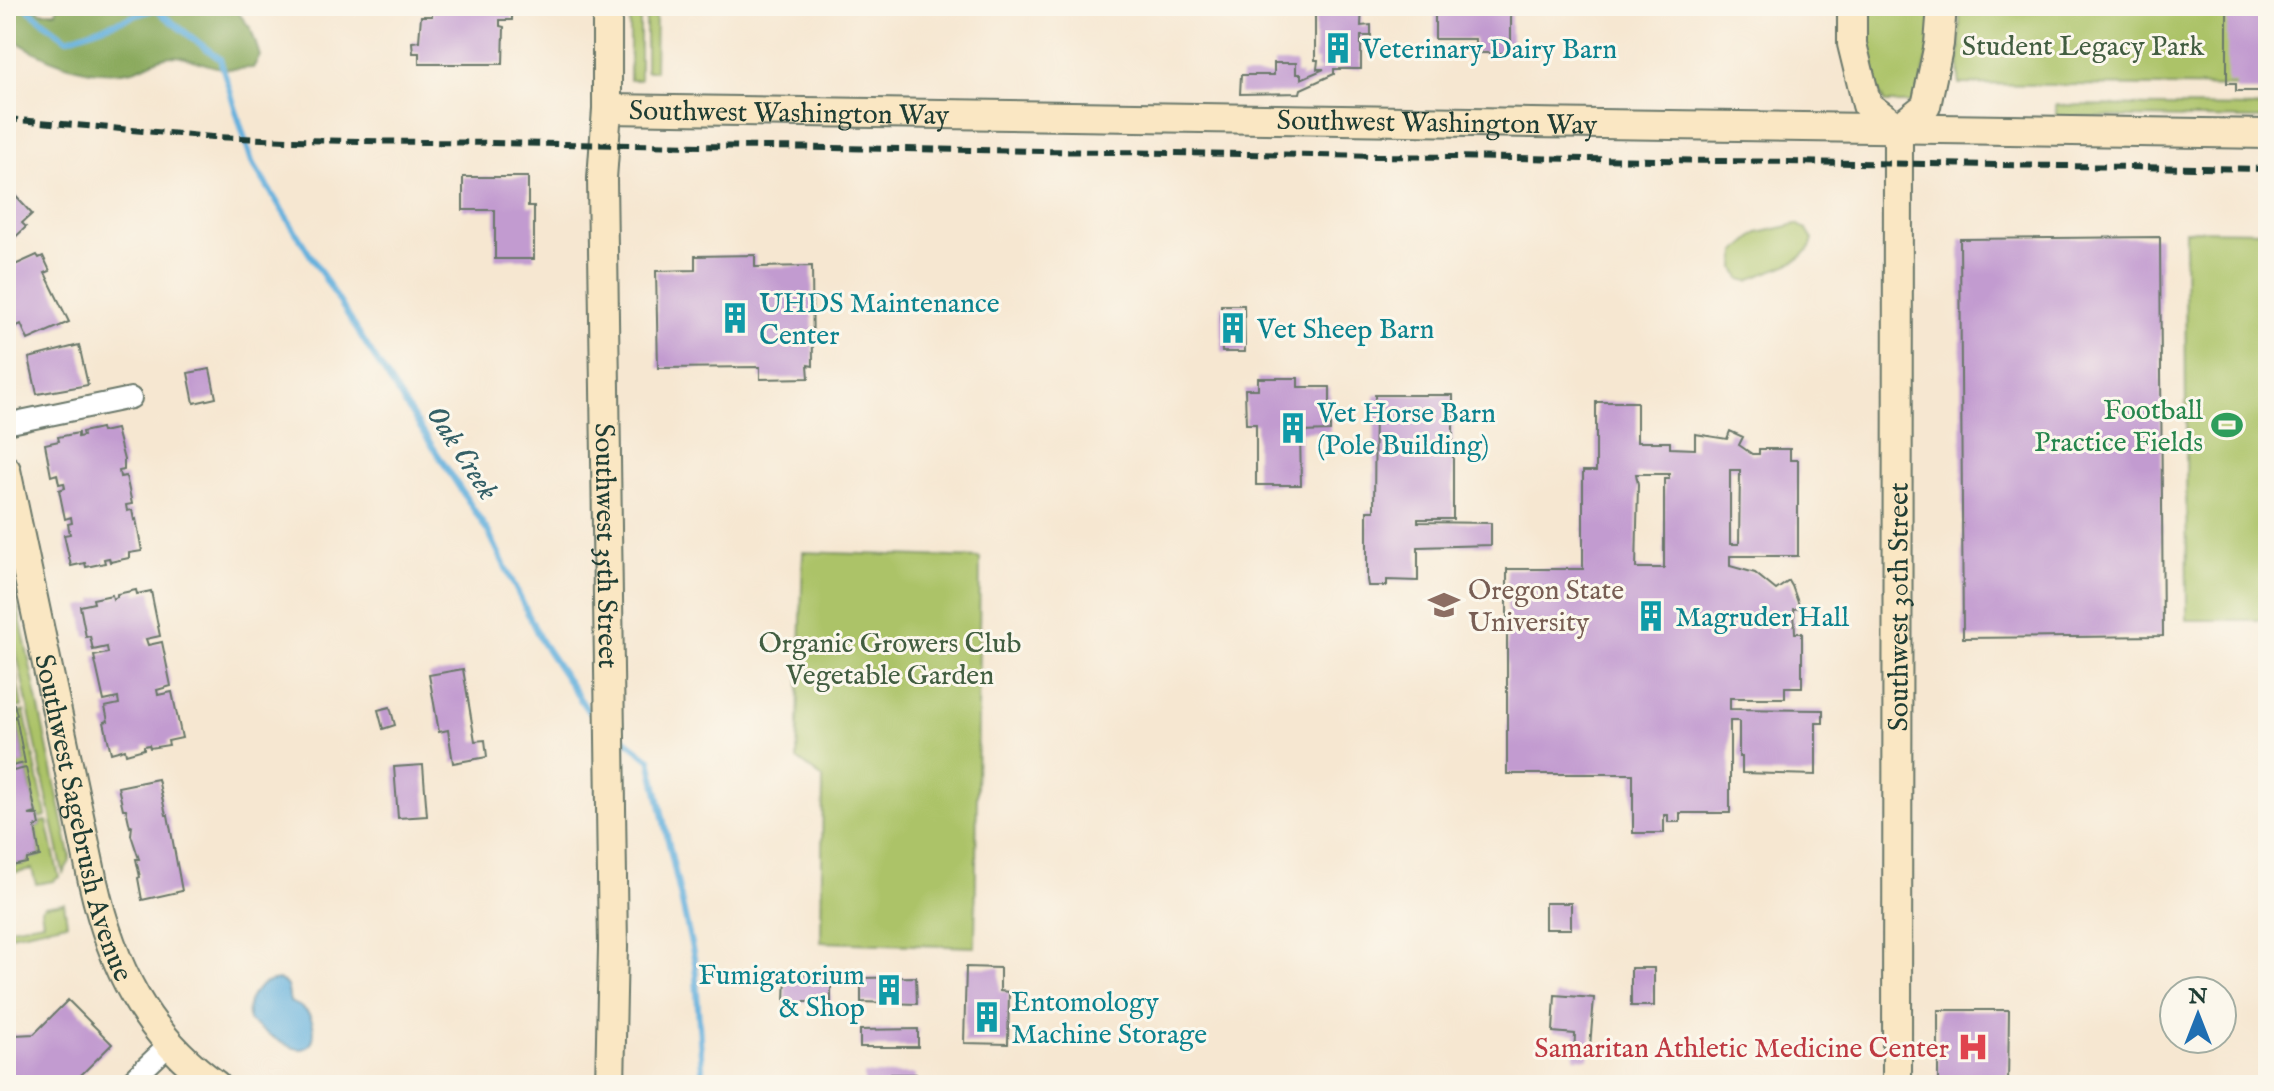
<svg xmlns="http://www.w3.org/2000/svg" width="2274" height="1091" font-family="'IM FELL English',serif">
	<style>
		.green { fill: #acc368; stroke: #66804e; stroke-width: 2 }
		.forest { fill: #89a95c; stroke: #547348; stroke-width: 2 }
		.water { fill: #64b0dd; stroke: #427688; stroke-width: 2 }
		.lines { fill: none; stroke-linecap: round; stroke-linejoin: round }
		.stream { stroke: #64b0dd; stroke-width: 6 }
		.building { fill: #c29bd0; fill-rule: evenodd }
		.street-casing { stroke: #6a786b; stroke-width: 24 }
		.secondary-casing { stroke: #6a786b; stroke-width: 32 }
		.street { stroke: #fff; stroke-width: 20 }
		.secondary { stroke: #fae7c3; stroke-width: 28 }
		.rail { stroke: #1f3d34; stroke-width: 6; stroke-dasharray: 12 6; stroke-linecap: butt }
		.labels { text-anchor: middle; stroke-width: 6; stroke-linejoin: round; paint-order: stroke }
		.park-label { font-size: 28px; fill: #425e41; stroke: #fbf7ec }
		.culture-label { font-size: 28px; fill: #0d838f; stroke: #fbf7ec; text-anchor: start }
		.street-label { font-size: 28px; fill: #1f3d34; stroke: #fbf7ec }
		.leisure-label { font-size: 28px; fill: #27864d; stroke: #fbf7ec; text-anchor: end }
		.education-label { font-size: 28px; fill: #785e54; stroke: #fbf7ec; text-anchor: start }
		.health-label { font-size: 28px; fill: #be3a42; stroke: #fbf7ec; text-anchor: end }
		.water-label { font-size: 30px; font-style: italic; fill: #346067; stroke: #fbf7ec }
	</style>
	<rect width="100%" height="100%" fill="#fbf7ec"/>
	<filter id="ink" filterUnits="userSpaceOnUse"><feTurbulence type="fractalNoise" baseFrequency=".0125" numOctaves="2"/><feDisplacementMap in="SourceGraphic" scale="16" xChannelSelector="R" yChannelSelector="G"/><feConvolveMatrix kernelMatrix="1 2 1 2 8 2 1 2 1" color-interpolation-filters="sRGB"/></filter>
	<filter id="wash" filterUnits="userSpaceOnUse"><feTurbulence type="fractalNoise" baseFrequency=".006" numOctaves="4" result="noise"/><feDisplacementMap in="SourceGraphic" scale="32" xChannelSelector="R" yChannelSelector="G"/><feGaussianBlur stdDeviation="1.8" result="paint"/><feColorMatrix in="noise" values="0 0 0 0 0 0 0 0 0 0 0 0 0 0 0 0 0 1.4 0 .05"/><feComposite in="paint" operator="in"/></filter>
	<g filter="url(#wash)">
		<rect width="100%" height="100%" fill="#f6e7d1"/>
		<path class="green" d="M630,6H640V80H630Z
			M646,6H656L655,71H646Z
			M1864,6H1939L1917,103H1885C1867,74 1864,40 1864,6Z
			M1960,6H2268V87L1959,84Z
			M2056,105L2268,107V119L2056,116Z
			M1797,224L1806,229L1813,240C1805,267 1770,267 1749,281L1740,279L1735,268L1736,252L1758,233Z
			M2185,230L2268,231V620H2187Z
			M6,551L70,855V861L63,873L6,603Z
			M803,552L980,558L975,947L821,942L823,778L797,759Z
			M13,660L22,707L15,708L14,704L9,705L6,696V661Z
			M24,711L46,816L38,818L37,815H29L36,813L26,768L13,771L12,766L25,762L16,718L8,717Z
			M47,821L59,877L53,881L36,884L32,869L6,874V867L27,863V859L40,856L35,827L40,825L39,822Z
			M64,903L67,923L6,936V929L43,922L41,909L44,906Z"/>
		<path class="forest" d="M6,6H34L41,12H56L58,6H233L251,29L260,56L253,68C243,68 232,70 222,68C206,66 190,57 174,56C158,56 148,66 133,70C90,80 40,59 6,34Z"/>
		<path class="water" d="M279,980C291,985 287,991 290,1002C297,1005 302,1006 307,1012C315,1022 319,1047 301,1049C288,1050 260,1029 249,1021C243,1000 258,981 279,980Z"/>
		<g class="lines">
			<path class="stream" d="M23,6L67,39L155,9L220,59L252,162L369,349L489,533L541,641L588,711L600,720
				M618,734L650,759L695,962L703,1085"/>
		</g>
		<g id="blocks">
			<path class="building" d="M432,6H512V20H500V26L504,27L503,64H419V53H413L412,42L419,41L421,16H432Z
				M1315,6H1362L1361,26L1371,25V36H1361V69H1334V74L1301,89L1300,93L1240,94L1241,75H1274V63H1296V74H1301V79L1324,69H1317L1318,60H1315Z
				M1435,6H1539V13L1511,14V53H1475V39H1435Z
				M2227,6H2268V91H2236V83H2227Z
				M463,177H528V206H534V259H495V210H463Z
				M10,190L32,214L22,223L26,227L6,246V191Z
				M2160,237L2163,636L1963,638L1960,239Z
				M37,255L39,258L43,256L50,271L45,273L69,322L28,340L21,324L15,327L6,306V269Z
				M755,255V267L812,266L813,366L808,365L809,378L760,379V367L658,368L656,271L695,270V256Z
				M1221,305H1244L1245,352H1222Z
				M79,345L88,385L37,394L29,358Z
				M210,369L216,398L194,403L188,373Z
				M1258,378H1298V387H1330V431L1300,432L1301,485H1256V424H1246L1245,389H1258Z
				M1375,395H1453V519H1418V522L1491,523V545L1418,547V581L1387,580V586H1368L1367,580V511H1374Z
				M1596,402H1637V442H1670V448L1695,449V434L1727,439L1730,431L1743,437L1739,445L1752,454H1759V449H1790V460H1798V556H1730V566L1755,573L1776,590L1789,581L1792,586L1800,608L1794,609L1795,633H1802V687H1785V698H1730V709L1823,710V723H1816V775L1742,773V757H1739V721H1730V813H1680V822H1668V815H1664V833H1633V774H1507V569H1583V471H1596ZM1730,470H1740L1739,544H1730ZM1636,474H1669V479H1664V568H1636L1638,484Z
				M101,428L102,432L116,429L124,460V470L119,471L120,477L126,476L132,504L126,505L127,511L132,510L134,520L136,519L142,551L129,553V558L110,562L109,558L104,559L105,563L86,567L85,563L71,566L64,535L70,534L68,524L72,523L71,517L65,519L59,490L65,488L64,483L59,484L57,474L51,476L45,444L59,441L58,437L78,433V437L83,436L82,432Z
				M136,590L137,594L151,591L160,636L146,639L148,645L162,642L171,686L157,690L158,695L172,692L182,738L168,741L169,745L150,748L149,745L144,746V749L126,754L125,749L111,753L104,722L108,721L105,707L119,704L118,698L104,701L94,656L108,653L107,647L93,650L90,636L86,637L80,606L94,603L93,599L112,595L113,599L117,597V594Z
				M463,669L475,741L485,740L487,757L453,763L448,730L439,732L429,675Z
				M6,696L9,705L14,704L17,715L9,719L16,717L25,763L12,766L13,771L26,768L36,813L29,815H38L40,825L35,827L40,856L27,859V863L6,867Z
				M390,707L395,725L383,729L378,710Z
				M423,765L427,816L398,818L394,767Z
				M158,779L166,815H168L182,891L142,900L138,878L140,877L136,859H139L131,835L132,826L130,827L126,809H123L118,787Z
				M1545,903H1571V929H1545Z
				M966,967L1000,968V991L1009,992L1008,1044L964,1043Z
				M1631,968H1654V1006H1631Z
				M786,974L831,975V1002H785Z
				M916,977L917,1004L861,1002V978Z
				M1555,995L1594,998L1589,1059L1574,1058L1575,1034L1553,1032Z
				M68,1000L112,1044L71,1085H6V1026L15,1035L34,1034Z
				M1938,1010H2009L2008,1085H1938Z
				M918,1029V1047H860V1030Z
				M864,1074H916V1085H864Z"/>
		</g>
	</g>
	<g filter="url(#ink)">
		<use href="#blocks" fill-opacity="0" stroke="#6a786b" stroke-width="2"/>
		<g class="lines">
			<defs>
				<path id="street" d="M6,424L131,398
					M127,1085L169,1045"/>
				<g id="secondary">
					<path id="s1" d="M607,6V109L602,179L613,947L610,1085"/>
					<path d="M1852,6V44L1867,105L1898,128"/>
					<path id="s2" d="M607,109L2268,134"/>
					<path d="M1898,128L1926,106L1939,44L1942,6"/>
					<path id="s3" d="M6,470L93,882C112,966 145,1034 216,1085"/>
					<path id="s4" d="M1897,1085L1898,128"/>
				</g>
			</defs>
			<use href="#street" class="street-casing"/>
			<use href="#secondary" class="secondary-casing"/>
			<use href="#street" class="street"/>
			<use href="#secondary" class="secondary"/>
			<path class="rail" d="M6,119L213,137L289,140L2268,169"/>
		</g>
	</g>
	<defs>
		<symbol id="building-bare" viewBox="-9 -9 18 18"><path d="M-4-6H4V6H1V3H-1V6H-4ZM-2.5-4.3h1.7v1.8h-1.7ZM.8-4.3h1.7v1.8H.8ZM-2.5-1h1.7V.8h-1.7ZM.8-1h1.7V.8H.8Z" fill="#0f9aa8" stroke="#fbf7ec" stroke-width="2.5" paint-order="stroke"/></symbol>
		<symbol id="stadium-bare" viewBox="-9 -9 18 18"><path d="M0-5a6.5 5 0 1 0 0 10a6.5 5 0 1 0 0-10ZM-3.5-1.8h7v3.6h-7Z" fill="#2e9e5b" stroke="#fbf7ec" stroke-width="2.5" paint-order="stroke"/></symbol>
		<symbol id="university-bare" viewBox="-9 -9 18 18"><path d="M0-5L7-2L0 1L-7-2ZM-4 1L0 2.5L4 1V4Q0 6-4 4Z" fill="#8d6e63" stroke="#fbf7ec" stroke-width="2.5" paint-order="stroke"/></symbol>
		<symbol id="hospital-bare" viewBox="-9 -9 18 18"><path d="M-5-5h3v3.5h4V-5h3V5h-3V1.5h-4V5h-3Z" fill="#e0444e" stroke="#fbf7ec" stroke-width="2.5" paint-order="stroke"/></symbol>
	</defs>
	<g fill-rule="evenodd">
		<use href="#building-bare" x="1316" y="26" width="44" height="44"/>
		<use href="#building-bare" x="713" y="296" width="44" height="44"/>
		<use href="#building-bare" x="1211" y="306" width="44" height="44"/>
		<use href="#stadium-bare" x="2205" y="403" width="44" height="44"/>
		<use href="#building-bare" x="1271" y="406" width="44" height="44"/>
		<use href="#university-bare" x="1422" y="583" width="44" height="44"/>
		<use href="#building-bare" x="1629" y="594" width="44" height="44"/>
		<use href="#building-bare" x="867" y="968" width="44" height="44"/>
		<use href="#building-bare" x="965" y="995" width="44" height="44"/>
		<use href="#hospital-bare" x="1951" y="1025" width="44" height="44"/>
	</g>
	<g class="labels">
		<g class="park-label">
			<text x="2083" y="55">Student Legacy Park</text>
			<text x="890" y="652">Organic Growers Club<tspan x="890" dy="32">Vegetable Garden</tspan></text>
		</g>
		<g class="culture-label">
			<text x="1362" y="58">Veterinary Dairy Barn</text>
			<text x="759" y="312">UHDS Maintenance<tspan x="759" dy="32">Center</tspan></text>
			<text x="1257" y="338">Vet Sheep Barn</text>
			<text x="1317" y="422">Vet Horse Barn<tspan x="1317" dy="32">(Pole Building)</tspan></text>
			<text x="1675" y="626">Magruder Hall</text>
			<text x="865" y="984" text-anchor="end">Fumigatorium<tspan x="865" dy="32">&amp; Shop</tspan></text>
			<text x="1011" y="1011">Entomology<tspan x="1011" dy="32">Machine Storage</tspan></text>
		</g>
		<g class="street-label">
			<text dy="10" stroke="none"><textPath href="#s2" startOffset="182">Southwest Washington Way</textPath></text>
			<text dy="10" stroke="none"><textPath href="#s2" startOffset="830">Southwest Washington Way</textPath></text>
			<text dy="10" stroke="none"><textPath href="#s1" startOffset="540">Southwest 35th Street</textPath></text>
			<text dy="10" stroke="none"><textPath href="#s4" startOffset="478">Southwest 30th Street</textPath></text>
			<text dy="10" stroke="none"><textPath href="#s3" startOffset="356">Southwest Sagebrush Avenue</textPath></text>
		</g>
		<g class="leisure-label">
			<text x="2203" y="419">Football<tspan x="2203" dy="32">Practice Fields</tspan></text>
		</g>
		<g class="education-label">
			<text x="1468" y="599">Oregon State<tspan x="1468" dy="32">University</tspan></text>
		</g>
		<g class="health-label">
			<text x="1949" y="1057">Samaritan Athletic Medicine Center</text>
		</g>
		<g class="water-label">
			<text transform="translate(463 452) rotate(57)" y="10">Oak Creek</text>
		</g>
	</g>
	<rect width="2274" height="1091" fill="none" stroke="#fbf7ec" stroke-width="32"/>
	<g transform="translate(2198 1015)"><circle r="38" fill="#fbf7ec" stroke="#a3ada2" stroke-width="2"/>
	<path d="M0-6L14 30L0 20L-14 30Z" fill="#1f6fb2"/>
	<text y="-12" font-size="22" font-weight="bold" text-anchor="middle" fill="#1f3d34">N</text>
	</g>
</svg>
